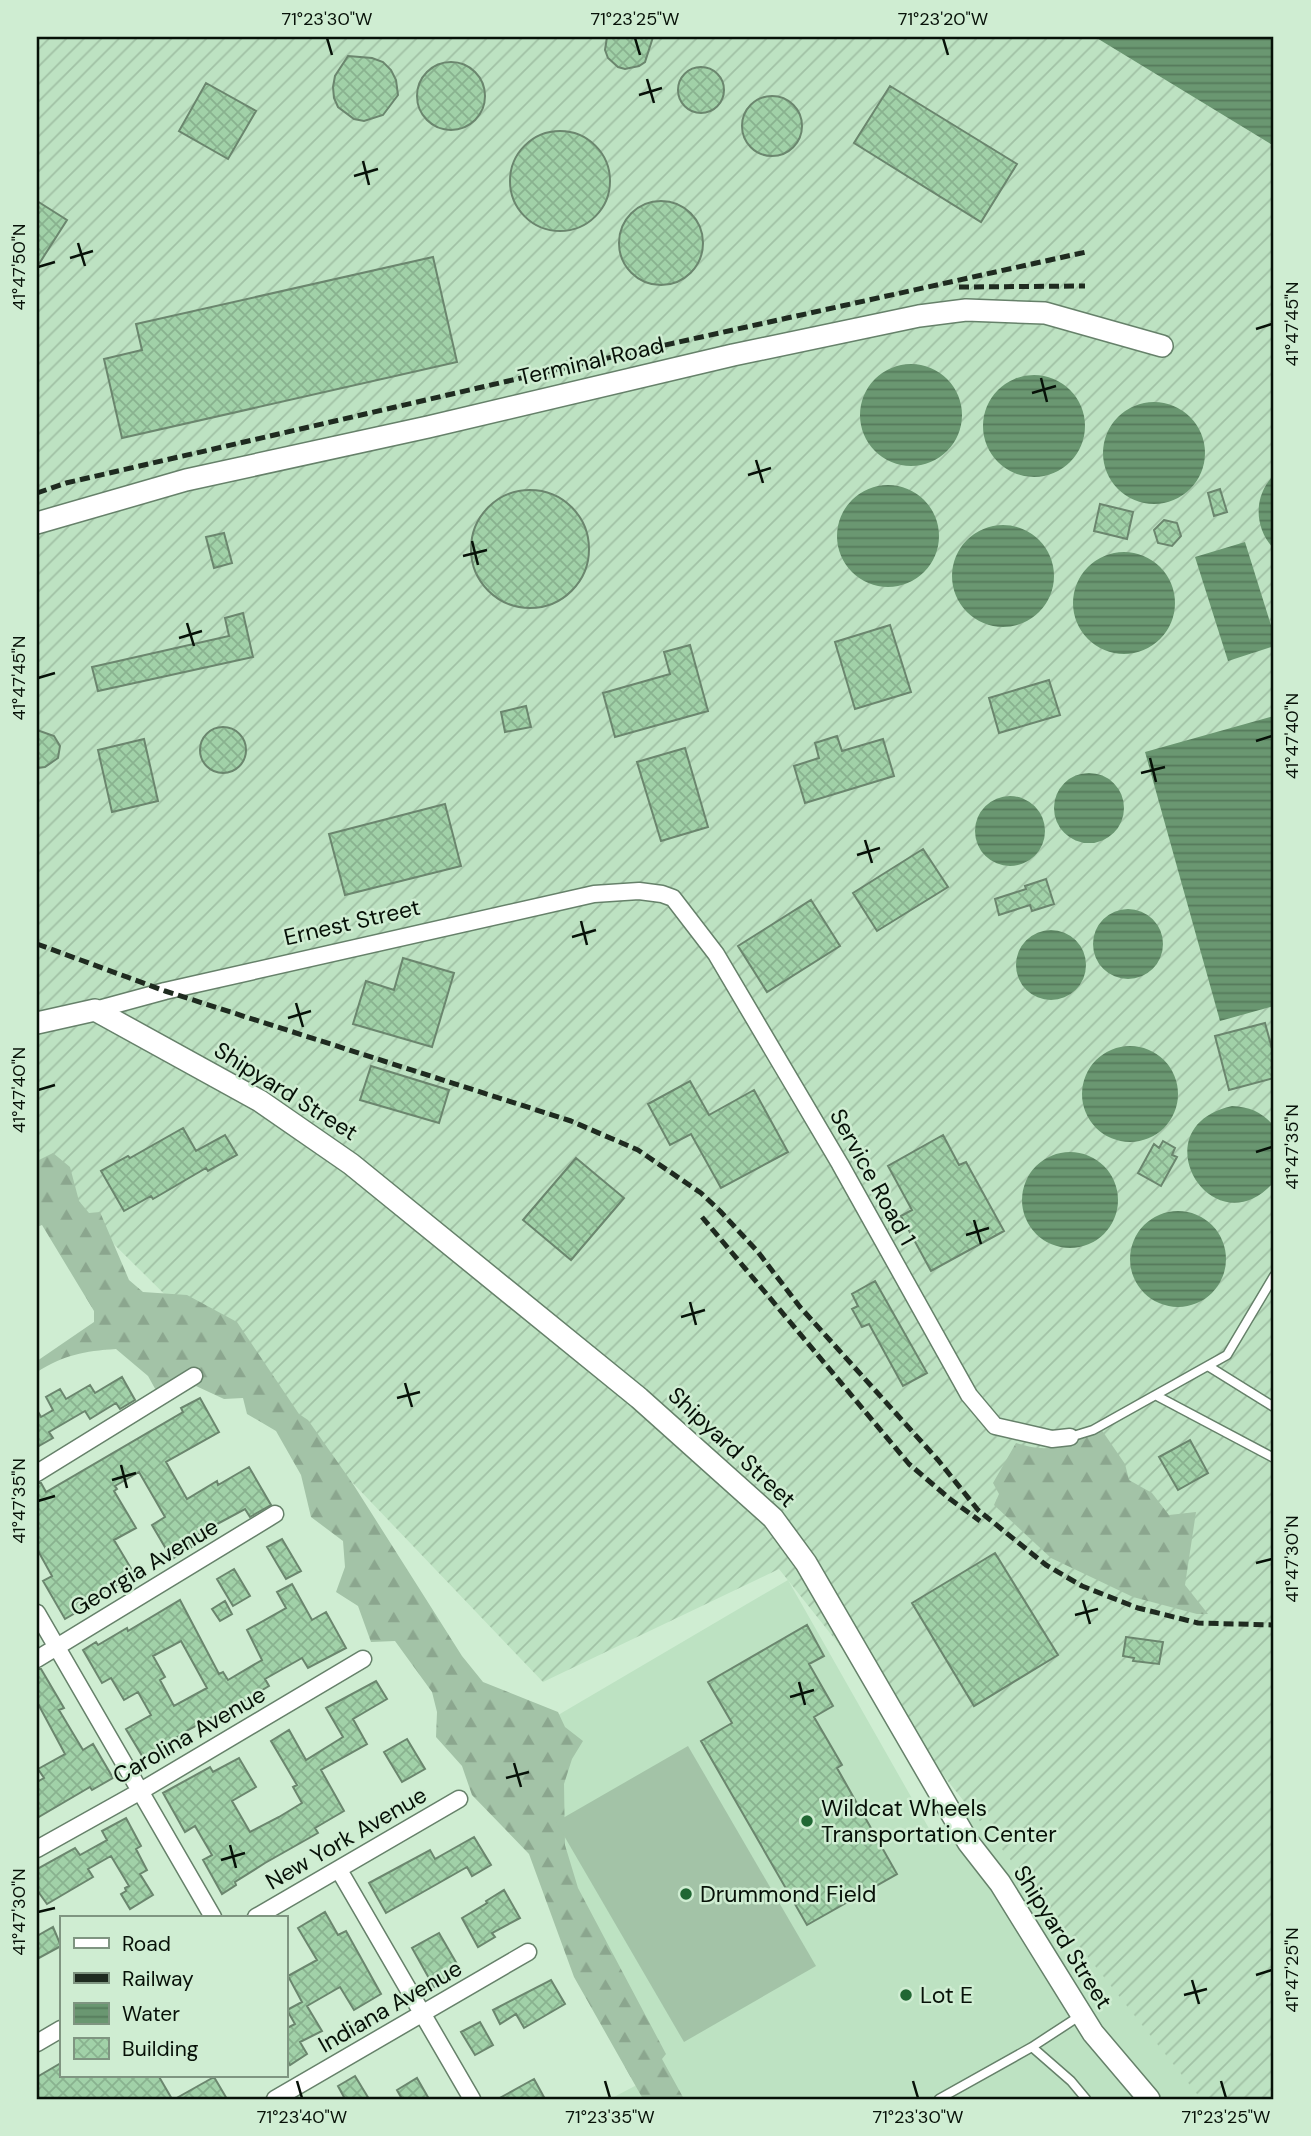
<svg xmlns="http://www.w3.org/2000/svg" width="1311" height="2136" font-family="'DM Sans',sans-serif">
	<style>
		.built { fill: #bde2c2 }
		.industrial { fill: url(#industrial-furrows) }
		.forest { fill: url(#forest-firs) }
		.pitch { fill: #a3c3a7 }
		.water { fill: url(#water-rules) }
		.building { fill: url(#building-cross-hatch); stroke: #6b866e; stroke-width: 2; fill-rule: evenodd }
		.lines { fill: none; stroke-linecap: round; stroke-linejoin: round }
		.service-casing { stroke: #66816a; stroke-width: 11 }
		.minor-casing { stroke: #66816a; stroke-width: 19 }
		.tertiary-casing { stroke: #66816a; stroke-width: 24 }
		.service { stroke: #fff; stroke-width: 8 }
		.minor { stroke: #fff; stroke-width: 16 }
		.tertiary { stroke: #fff; stroke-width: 21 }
		.rail { stroke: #1f2b20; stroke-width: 5; stroke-dasharray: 10 5; stroke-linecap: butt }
		.ticks { fill: none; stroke: #071108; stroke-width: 2.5 }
		.poi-dot { fill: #206733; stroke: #cfedd2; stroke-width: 2.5 }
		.labels { text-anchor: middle; stroke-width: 5; stroke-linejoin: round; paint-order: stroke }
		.street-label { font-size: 23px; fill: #071108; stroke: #cfedd2 }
		.poi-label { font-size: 23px; fill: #071108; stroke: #cfedd2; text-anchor: start }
		.neatline { fill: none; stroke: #071108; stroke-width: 2.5 }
		.ticks-label { font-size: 18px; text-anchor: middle; fill: #071108 }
	</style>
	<defs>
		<pattern id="industrial-furrows" width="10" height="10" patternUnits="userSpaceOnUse" patternTransform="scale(1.75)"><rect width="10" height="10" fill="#bde2c2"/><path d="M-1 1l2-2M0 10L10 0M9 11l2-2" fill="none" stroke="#a1c1a5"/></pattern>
		<pattern id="forest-firs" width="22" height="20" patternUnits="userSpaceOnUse" patternTransform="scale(1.75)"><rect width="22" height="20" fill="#a3c3a7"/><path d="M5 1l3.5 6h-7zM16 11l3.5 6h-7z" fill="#8ba68e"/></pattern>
		<pattern id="water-rules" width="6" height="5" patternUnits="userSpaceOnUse" patternTransform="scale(1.75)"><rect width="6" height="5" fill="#6a9771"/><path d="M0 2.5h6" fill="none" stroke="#557a5b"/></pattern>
		<pattern id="building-cross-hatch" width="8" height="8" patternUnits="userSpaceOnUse" patternTransform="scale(1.75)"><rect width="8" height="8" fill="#a1d1a8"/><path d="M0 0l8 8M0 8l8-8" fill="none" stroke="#89b28f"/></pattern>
	</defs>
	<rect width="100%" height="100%" fill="#cfedd2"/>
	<path class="built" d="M788,1580L931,1832L1093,1742L1274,2099H610L654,2076L492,1754Z"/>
	<path class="industrial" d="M37,37H1095L1274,146V2099H1201L779,1569L543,1682L306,1434L56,1187L37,1198Z"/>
	<path class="forest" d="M53,1153L70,1167L79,1201L89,1213L100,1212L129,1280L143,1292L187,1295L237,1322L299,1414L308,1420L353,1484L462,1656L483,1682L558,1712L565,1727L583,1741L572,1759L564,1784L565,1845L578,1888L666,2054L662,2059L684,2099H643L574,1977L529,1854L472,1795L462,1766L436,1737L437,1712L432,1692L395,1641L371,1642L358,1606L336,1592L345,1567L343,1541L311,1517L301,1475L276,1431L247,1414L243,1398L224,1399L196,1386L163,1403L148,1376L116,1349C84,1351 64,1355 37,1372V1361L94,1322V1311L42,1225L37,1227V1161Z
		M1101,1429L1125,1464L1129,1480L1152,1493L1169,1515L1196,1512L1185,1585L1208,1614H1197L1133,1597L1051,1558L994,1505L999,1494L993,1483L1016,1443C1057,1456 1064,1442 1101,1429Z"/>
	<path class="pitch" d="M688,1746L816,1966L684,2042L556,1822Z"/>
	<path class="water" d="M1095,37H1274V146Z
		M860 415a51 51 0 1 1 102 0a51 51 0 1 1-102 0Z
		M983 426a51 51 0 1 1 102 0a51 51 0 1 1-102 0Z
		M1103 453a51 51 0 1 1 102 0a51 51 0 1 1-102 0Z
		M1274,475V549C1254,528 1253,496 1274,475Z
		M837 536a51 51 0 1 1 102 0a51 51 0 1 1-102 0Z
		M952 576a51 51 0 1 1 102 0a51 51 0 1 1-102 0Z
		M1245,542L1274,635V646L1228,661L1195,557Z
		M1073 603a51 51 0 1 1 102 0a51 51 0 1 1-102 0Z
		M1274,716V1006L1220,1021L1145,752Z
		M1054 808a35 35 0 1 1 70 0a35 35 0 1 1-70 0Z
		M975 831a35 35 0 1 1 70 0a35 35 0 1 1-70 0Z
		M1093 944a35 35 0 1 1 70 0a35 35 0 1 1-70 0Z
		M1016 965a35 35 0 1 1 70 0a35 35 0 1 1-70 0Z
		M1082 1094a48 48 0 1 1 96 0a48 48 0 1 1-96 0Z
		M1232,1106C1250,1107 1262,1112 1274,1126V1182C1212,1251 1138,1127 1232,1106Z
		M1022 1200a48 48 0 1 1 96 0a48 48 0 1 1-96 0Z
		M1130 1259a48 48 0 1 1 96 0a48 48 0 1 1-96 0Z"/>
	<path class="building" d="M607,37H653L645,62L639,66L625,69L618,67L608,58L605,50Z
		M348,56L372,58L383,62L391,70L396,80L398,95L383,115L364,121L354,119L338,107L334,98L333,87L335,76Z
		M417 96a34 34 0 1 1 68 0a34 34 0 1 1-68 0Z
		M678 90a23 23 0 1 1 46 0a23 23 0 1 1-46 0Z
		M206,83L256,111L228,159L179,131Z
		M890,86L1017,164L981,222L854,143Z
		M742 126a30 30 0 1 1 60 0a30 30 0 1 1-60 0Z
		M510 181a50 50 0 1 1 100 0a50 50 0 1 1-100 0Z
		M37,201L67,220L37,267Z
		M619 243a42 42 0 1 1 84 0a42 42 0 1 1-84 0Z
		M433,257L457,362L122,438L104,359L142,350L136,324Z
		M1220,489L1227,512L1214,516L1208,493Z
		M471 549a59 59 0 1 1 118 0a59 59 0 1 1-118 0Z
		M1100,504L1133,512L1127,539L1094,531Z
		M1164,520L1177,523L1181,536L1172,546L1158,543L1154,530Z
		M224,533L232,563L214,568L206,537Z
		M243,613L253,657L98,691L92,667L229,636L225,618Z
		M890,625L911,692L855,709L835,642Z
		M690,645L708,711L615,737L603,693L670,674L664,652Z
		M1049,680L1060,715L999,733L989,698Z
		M526,706L531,727L505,732L501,712Z
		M200 750a23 23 0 1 1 46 0a23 23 0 1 1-46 0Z
		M37,730L54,736L60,746L58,758L45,767L37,768Z
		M837,736L842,751L883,739L894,776L805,803L794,766L819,758L815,743Z
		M144,739L158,801L112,812L98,750Z
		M685,748L708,827L661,841L637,762Z
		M445,804L461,866L345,895L329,834Z
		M923,849L948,887L877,931L853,893Z
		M1046,879L1054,904L1032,911L1030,905L999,915L995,899L1026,889L1025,886Z
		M811,900L840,946L767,992L738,946Z
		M403,958L454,973L432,1047L353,1024L366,981L394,990Z
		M1265,1023L1274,1056V1078L1229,1090L1215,1036Z
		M371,1066L449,1090L439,1123L360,1100Z
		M690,1081L709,1115L754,1090L788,1152L721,1188L691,1134L670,1145L648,1104Z
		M183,1128L196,1151L225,1135L237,1155L208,1171L206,1168L153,1199L151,1196L124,1211L101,1171L128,1156L130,1158Z
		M943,1135L959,1165L966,1162L1004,1231L931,1271L901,1216L912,1210L888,1166Z
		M1163,1141L1175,1148L1172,1155L1177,1157L1161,1186L1138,1173L1154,1144L1159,1148Z
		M576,1158L624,1198L571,1260L523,1220Z
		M875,1281L927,1373L903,1386L869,1324L862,1327L852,1309L858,1306L852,1294Z
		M122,1377L135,1400L120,1409L116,1403L90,1419L85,1411L49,1432L53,1438L37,1447V1410L41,1417L53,1410L46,1397L60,1389L66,1399L90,1385L95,1393Z
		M200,1398L219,1432L166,1462L187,1499L217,1481L218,1485L249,1467L271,1505L250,1517L245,1509L219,1523L188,1540L192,1547L172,1559L152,1525L165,1517L139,1472L115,1486L117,1489L114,1491L136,1528L114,1540L135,1575L80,1604L82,1609L65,1619L43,1581L52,1576L37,1549V1483H41L46,1492L183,1412L181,1408Z
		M1190,1440L1208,1473L1178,1490L1159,1457Z
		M282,1539L301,1571L286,1579L267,1547Z
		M995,1553L1058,1655L974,1706L912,1603Z
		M234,1569L250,1596L233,1606L217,1579Z
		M292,1584L312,1620L326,1612L346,1648L308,1668L302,1658L265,1679L269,1686L224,1713L223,1711L188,1730L144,1759L126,1729L151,1715L138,1692L124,1700L111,1678L102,1683L83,1650L96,1642L98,1645L127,1628L128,1631L180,1600L219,1674L223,1672L228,1680L262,1660L247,1630L286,1608L277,1592ZM181,1641L207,1688L174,1706L160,1680L165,1677L153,1656Z
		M225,1601L232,1614L220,1621L212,1609Z
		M807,1625L824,1656L809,1664L833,1706L814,1717L842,1765L837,1768L897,1874L807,1925L701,1741L732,1723L708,1682Z
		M1126,1637L1163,1642L1159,1664L1133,1661L1134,1658L1123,1656Z
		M37,1669H41L64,1708L59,1710L83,1750L93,1744L113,1778L92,1790L90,1787L37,1818V1782L44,1778L38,1769L65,1754L37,1702Z
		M376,1681L387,1699L353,1719L367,1744L321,1770L344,1811L315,1828L318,1833L265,1863L235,1882L236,1885L222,1894L203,1860L212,1855L195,1826L185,1832L163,1793L210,1767L213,1772L239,1758L256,1787L232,1801L250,1832L279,1817L302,1803L293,1787L297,1785L271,1741L289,1730L306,1760L343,1737L326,1708Z
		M407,1739L425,1769L402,1782L384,1752Z
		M126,1818L141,1846L136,1849L147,1870L140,1874L153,1895L130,1909L121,1894L126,1891L125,1888L129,1886L111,1856L88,1869L93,1877L47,1904L37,1890V1869L75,1848L80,1855L107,1840L102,1831Z
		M474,1837L491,1865L472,1876L467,1867L386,1913L369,1883L430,1850L435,1859Z
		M504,1890L520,1918L492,1933L495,1937L478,1947L462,1918L487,1903L486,1901Z
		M325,1912L338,1935L346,1931L381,1994L354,2010L340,1987L307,2006L322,2031L300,2042L307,2054L290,2065L285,2057V2029L295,2024L287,2010L302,2002L288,1976L317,1960L298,1928Z
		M53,1927L61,1946L37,1959V1936Z
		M439,1933L461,1971L434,1987L412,1948Z
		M551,1980L565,2004L524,2028L516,2014L500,2024L493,2010Z
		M480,2022L493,2045L475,2055L461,2032Z
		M61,2063V2075H158L172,2099H37V2077Z
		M355,2076L369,2099H345L338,2086Z
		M214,2077L227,2099H175Z
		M417,2078L429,2099H402L397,2090Z
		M534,2079L545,2099H498Z"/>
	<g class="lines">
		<defs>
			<path id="service" d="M1208,1366L1274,1407
				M1157,1396L1274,1458
				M1070,1437L1093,1430L1227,1355L1274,1276
				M1032,2047L1071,2081L1086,2099
				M939,2099L1032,2047L1081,2015"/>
			<path id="minor" d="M95,1010L165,991L594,894L639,891L662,894L673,898L716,954L840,1164L969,1395L995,1426L1052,1439L1070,1437
				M37,1473L194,1376
				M37,1613L213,1917
				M37,1659L275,1514
				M37,1849L139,1792L363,1659
				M339,1870L472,2099
				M256,1917L459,1799
				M37,2043L61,2029
				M275,2099L528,1952"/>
			<path id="tertiary" d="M37,523L186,480L428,427L733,355L919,316L966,310L1045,313L1162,346
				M37,1023L95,1010L260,1101L351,1164L639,1398L773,1518L806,1563L968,1842L1000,1883L1093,2033L1149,2099"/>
		</defs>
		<use href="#service" class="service-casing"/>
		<use href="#minor" class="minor-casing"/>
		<use href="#tertiary" class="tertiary-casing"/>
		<use href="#service" class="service"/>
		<use href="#minor" class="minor"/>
		<use href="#tertiary" class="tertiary"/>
		<path class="rail" d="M959,287L1085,286
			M37,493L66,483L647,349L1086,252
			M37,944L165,991L571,1121L638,1150L701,1193L720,1211L758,1252L800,1307L938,1460L978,1510L1046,1565L1082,1586L1138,1608L1198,1623L1274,1625
			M702,1217L909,1464L950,1499L980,1521"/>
	</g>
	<path class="ticks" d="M327,38L332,55M635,38L640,55M943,38L948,55M647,79L654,103M639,95L662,88M363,161L369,185M354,176L378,169M78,243L85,266M70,258L93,251M38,267L55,262M1256,329L1272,324M1041,378L1047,402M1032,393L1056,386M756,460L763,483M748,475L771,468M472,541L478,565M463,556L487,550M187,623L194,646M179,638L202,631M38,678L55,673M1256,741L1272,736M1150,758L1156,782M1141,773L1165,767M865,840L872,863M857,855L880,848M581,921L587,945M572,937L596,930M296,1003L303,1027M288,1018L311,1011M38,1090L55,1085M1256,1152L1272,1147M974,1220L981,1244M966,1235L989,1228M690,1302L696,1325M681,1317L705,1310M405,1383L412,1407M397,1398L420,1392M121,1465L127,1488M112,1480L136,1473M38,1501L55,1496M1256,1563L1272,1559M1083,1600L1090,1624M1075,1615L1098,1609M799,1682L805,1705M790,1697L814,1690M514,1763L521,1787M506,1778L529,1772M230,1845L236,1868M221,1860L245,1853M38,1912L55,1908M1256,1975L1272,1970M1192,1980L1199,2004M1184,1995L1207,1989M297,2081L302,2098M605,2081L610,2098M913,2081L918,2098M1221,2081L1226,2098"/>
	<g class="poi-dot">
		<circle cx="807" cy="1821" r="7"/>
		<circle cx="686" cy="1894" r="7"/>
		<circle cx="906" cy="1995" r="7"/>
	</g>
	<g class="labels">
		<g class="street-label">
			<text transform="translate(591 361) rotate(-13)" y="8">Terminal Road</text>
			<text transform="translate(352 922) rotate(-13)" y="8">Ernest Street</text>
			<text transform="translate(286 1091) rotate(32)" y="8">Shipyard Street</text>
			<text transform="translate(873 1177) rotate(61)" y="8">Service Road 1</text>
			<text transform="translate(732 1447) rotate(43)" y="8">Shipyard Street</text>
			<text transform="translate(144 1567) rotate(-31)" y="8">Georgia Avenue</text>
			<text transform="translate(189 1735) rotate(-30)" y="8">Carolina Avenue</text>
			<text transform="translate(346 1838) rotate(-30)" y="8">New York Avenue</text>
			<text transform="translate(1063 1937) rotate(58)" y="8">Shipyard Street</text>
			<text transform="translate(390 2006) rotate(-30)" y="8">Indiana Avenue</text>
		</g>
		<g class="poi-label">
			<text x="821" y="1816">Wildcat Wheels<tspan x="821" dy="26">Transportation Center</tspan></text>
			<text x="700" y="1902">Drummond Field</text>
			<text x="920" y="2003">Lot E</text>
		</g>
	</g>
	<rect width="1311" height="2136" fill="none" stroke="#cfedd2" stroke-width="77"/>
	<rect x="60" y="1916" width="228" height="161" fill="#cfedd2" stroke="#7f9581" stroke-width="2"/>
	<rect x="74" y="1938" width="35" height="10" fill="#ffffff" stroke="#7f9581" stroke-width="2"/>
	<text x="122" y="1951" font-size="21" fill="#071108">Road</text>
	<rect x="74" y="1973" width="35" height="10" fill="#1f2b20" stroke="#7f9581" stroke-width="2"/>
	<text x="122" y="1986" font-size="21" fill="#071108">Railway</text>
	<rect x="74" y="2003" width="35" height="21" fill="url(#water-rules)" stroke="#7f9581" stroke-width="2"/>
	<text x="122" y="2021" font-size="21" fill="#071108">Water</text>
	<rect x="74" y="2038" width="35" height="21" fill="url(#building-cross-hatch)" stroke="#7f9581" stroke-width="2"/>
	<text x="122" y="2056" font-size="21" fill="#071108">Building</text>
	<rect x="38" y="38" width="1234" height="2060" class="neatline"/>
	<g class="ticks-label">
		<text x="327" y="25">71°23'30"W</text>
		<text x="635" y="25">71°23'25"W</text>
		<text x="943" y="25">71°23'20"W</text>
		<text transform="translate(19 267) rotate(-90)" y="6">41°47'50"N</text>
		<text transform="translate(1292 324) rotate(-90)" y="6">41°47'45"N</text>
		<text transform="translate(19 678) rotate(-90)" y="6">41°47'45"N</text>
		<text transform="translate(1292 736) rotate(-90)" y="6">41°47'40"N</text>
		<text transform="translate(19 1090) rotate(-90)" y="6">41°47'40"N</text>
		<text transform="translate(1292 1147) rotate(-90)" y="6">41°47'35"N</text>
		<text transform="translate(19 1501) rotate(-90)" y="6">41°47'35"N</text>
		<text transform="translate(1292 1559) rotate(-90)" y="6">41°47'30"N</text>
		<text transform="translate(19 1912) rotate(-90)" y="6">41°47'30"N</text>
		<text transform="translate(1292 1970) rotate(-90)" y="6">41°47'25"N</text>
		<text x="302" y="2123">71°23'40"W</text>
		<text x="610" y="2123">71°23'35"W</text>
		<text x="918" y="2123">71°23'30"W</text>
		<text x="1226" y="2123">71°23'25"W</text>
	</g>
</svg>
